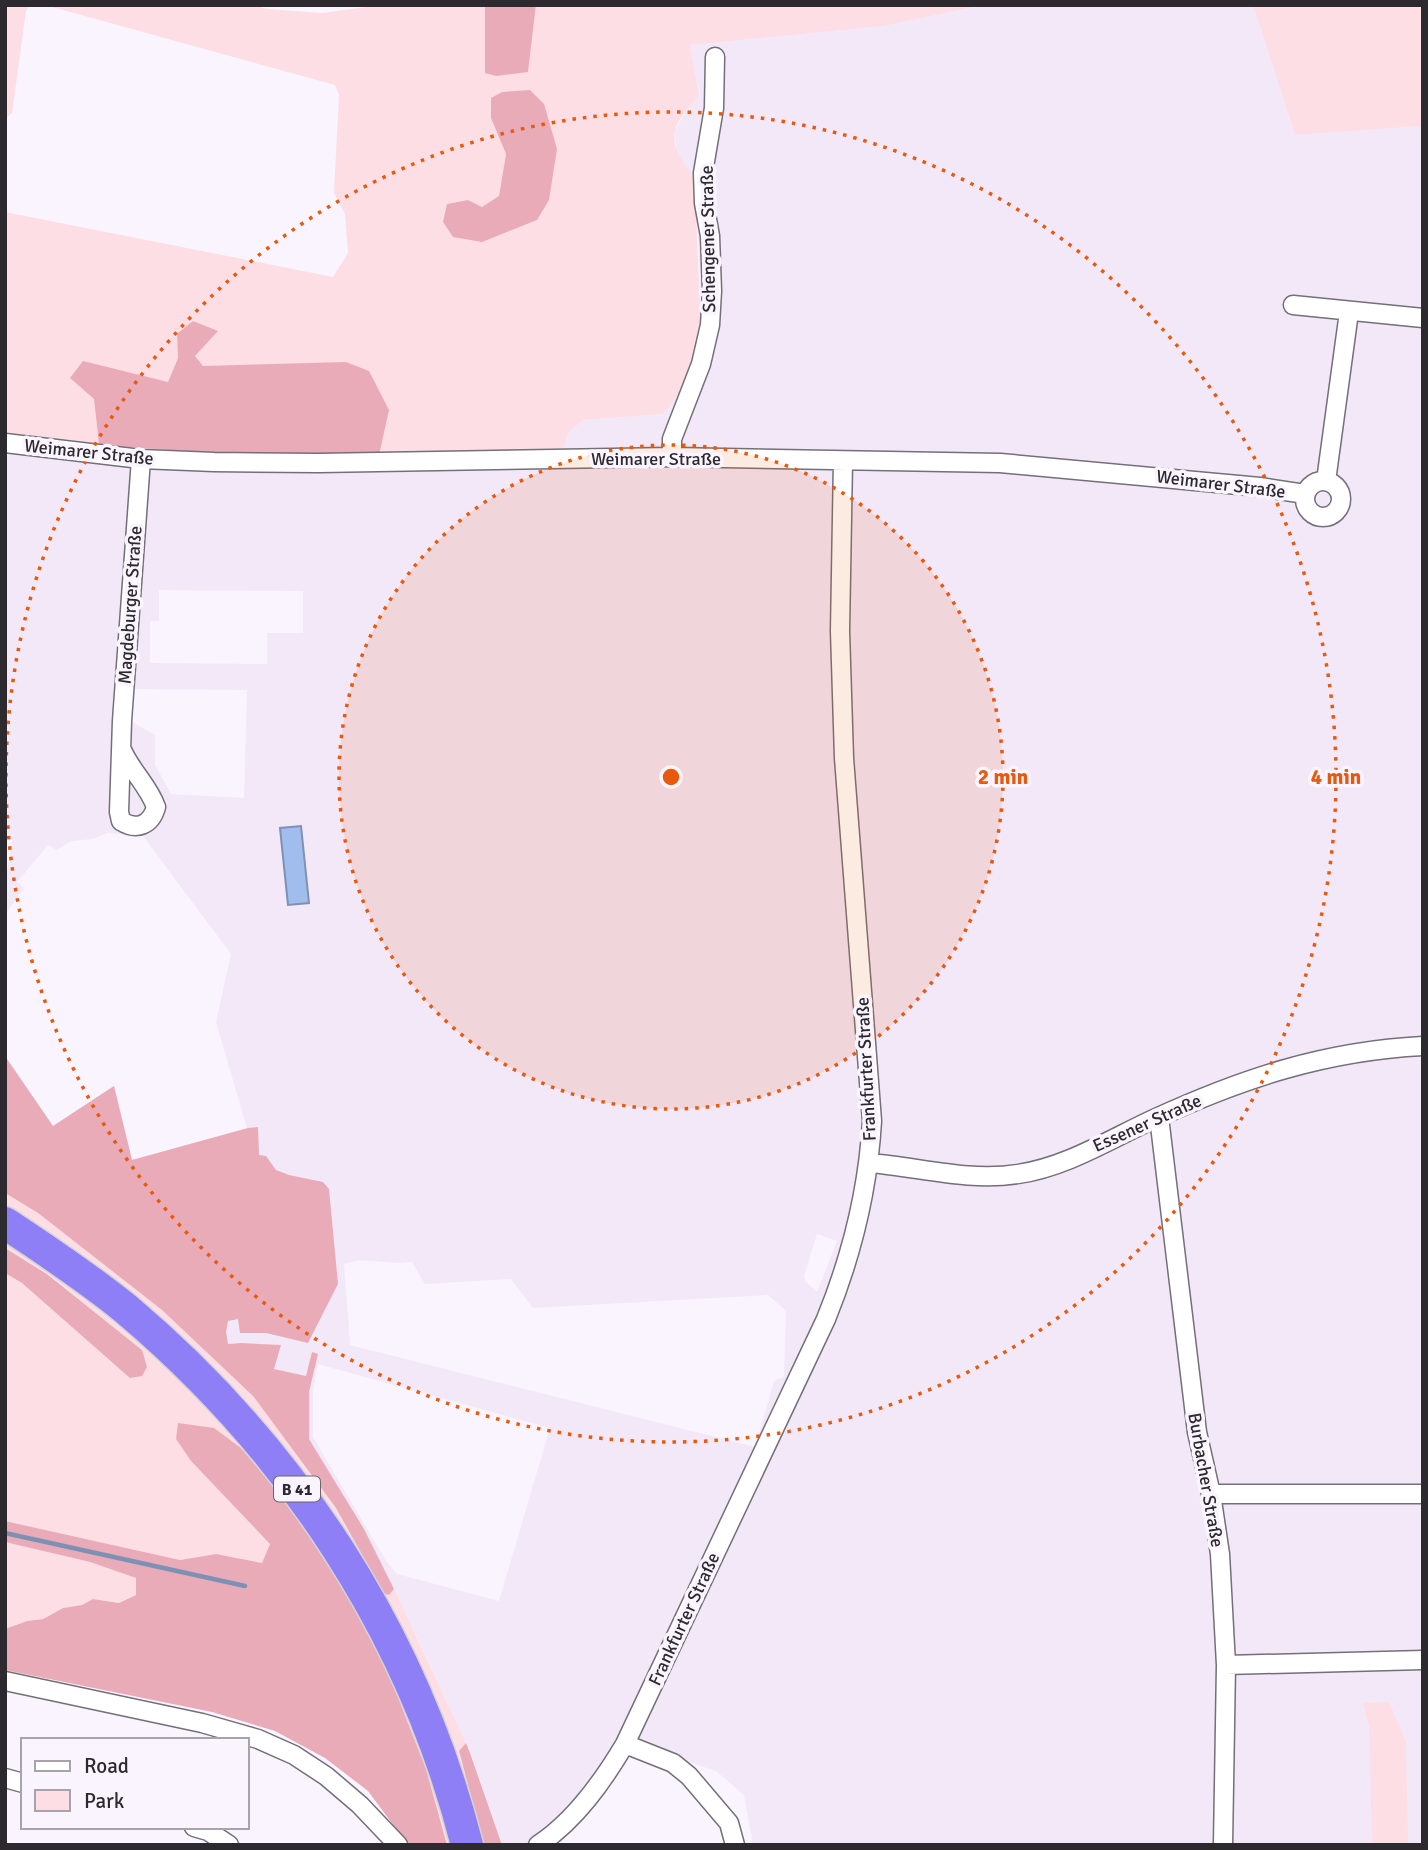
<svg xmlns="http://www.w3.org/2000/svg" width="1428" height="1850" font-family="Signika,sans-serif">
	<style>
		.built { fill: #f2e8f8; fill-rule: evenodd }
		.green { fill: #fcdee4; fill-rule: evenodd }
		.forest { fill: #eaabb8 }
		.water { fill: #a0bded; stroke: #7d91b4; stroke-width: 2 }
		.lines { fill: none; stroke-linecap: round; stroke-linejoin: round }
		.stream { stroke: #7d91b4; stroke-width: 4.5 }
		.street-casing { stroke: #746f78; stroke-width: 21 }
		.highway-casing { stroke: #d5d4d5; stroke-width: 35 }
		.street { stroke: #fff; stroke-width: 18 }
		.highway { stroke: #8e7ff7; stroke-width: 32 }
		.ring { fill: none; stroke: #e8590c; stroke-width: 3.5; stroke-dasharray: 3.5 7 }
		.labels { text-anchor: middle; stroke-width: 7; stroke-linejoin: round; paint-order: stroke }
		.shield { fill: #faf4fe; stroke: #6a676c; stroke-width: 2 }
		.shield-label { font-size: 16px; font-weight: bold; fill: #2c2a2e }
		.street-label { font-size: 18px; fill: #2c2a2e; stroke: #faf4fe }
		.centre { fill: #e8590c; stroke: #faf4fe; stroke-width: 3.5 }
		.ring-label { font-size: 21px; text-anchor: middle; font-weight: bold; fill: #e8590c; stroke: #faf4fe; stroke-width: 7; stroke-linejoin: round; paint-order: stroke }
	</style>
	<rect width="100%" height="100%" fill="#faf4fe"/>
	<path class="built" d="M984,5H1253L1295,135L1423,126V1845H753L744,1795L716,1771L632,1743L591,1811L556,1845H502L470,1752L416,1635L364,1529L309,1439V1392L317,1354L312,1353L306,1377L274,1369L281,1346L241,1343L228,1344L145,1273L5,1056L53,1126L114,1086L132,1160L247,1128L216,1022L231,954L143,836L108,833L93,839L71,841L57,850L48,845L17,882L24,888L6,913L5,885L13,835L5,834V436L134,449L240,455L568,433L583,420L664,414L702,312L695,182L676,151L675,131L685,112L699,96L690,45L884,26ZM159,590L303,591V633H267V664L150,663V621H159ZM129,689L247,690L244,798L171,794L155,765V735L129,720ZM817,1234L837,1241L817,1292L805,1281L804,1276ZM359,1260L398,1263L412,1262L425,1284L511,1279L533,1308L768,1295L786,1311L784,1377L774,1381L755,1447L350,1345L344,1264ZM318,1364L550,1428L499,1601L397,1574L386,1561L313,1437V1391Z"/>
	<path class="green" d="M5,5H30L26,11L12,113L5,119Z
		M45,5H254L267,9L322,13L381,5H485L487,40L528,72L536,5H984L884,26L690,45L699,96C690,106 677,119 675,132C671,153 688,164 694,181C699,194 696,225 697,240C699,307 712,359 663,414L583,420L568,433L563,449L379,455L233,367L203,366L195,356L217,331L177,334L178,358L168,382L140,376L94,399L99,445L5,436V212L333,277L348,253L345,214L334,193L339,95L335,85ZM491,118L537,221L447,204L468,200L482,207L499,197L506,154Z
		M1253,5H1423V126L1295,135Z
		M5,1193L38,1213L162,1310L253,1396L336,1508L384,1594L389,1595L394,1589L466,1743L459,1752L484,1845H447L426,1769L390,1677L350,1600L291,1508L176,1439L191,1461L270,1544L262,1563L216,1554L180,1560L5,1521V1273L142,1350L48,1274L5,1248Z
		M5,1542L90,1562L136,1578V1595L119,1603L93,1599L82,1605L63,1608L42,1619L27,1621L5,1629Z
		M1389,1702L1406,1742L1408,1845H1372L1369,1725L1363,1703Z"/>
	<path class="forest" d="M536,5L528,72L496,76L485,73V5Z
		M530,90L544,104L557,149L549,200L537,220L482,242L453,237L443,222L447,204L468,200L482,207L499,196L506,154L491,118V98L502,92Z
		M193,321L218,331L195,356L203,366L346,362L369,371L389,410L379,455H240L99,445L94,399L70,378L83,361L168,382L178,358L177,334Z
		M5,1056L53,1126L114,1086L132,1160L248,1128L258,1127L259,1155L266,1156L276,1170L289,1175L323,1182L329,1189L338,1284L308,1343L266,1333H240L238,1319L228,1321L226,1332L228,1344L241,1343L281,1345L274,1369L306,1376L312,1352L318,1354L309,1392V1439L364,1529L394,1589L389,1595L384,1594L336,1508L253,1396L162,1310L38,1213L5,1193Z
		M5,1248L47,1274L142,1350L147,1367L142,1376L130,1378L22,1283L5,1273Z
		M178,1423L214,1428L241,1448L291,1508L350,1600L390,1677L426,1769L447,1845H408L368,1791L325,1758L275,1731L212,1712L5,1670V1629L27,1621L43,1619L63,1608L82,1605L93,1599L119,1603L136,1595V1578L90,1562L5,1542V1521L180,1560L216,1554L262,1563L270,1544L191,1461L176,1439Z
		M466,1743L470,1753L502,1845H484L459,1751Z"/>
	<path class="water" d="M301,826L309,903L288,905L280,828Z"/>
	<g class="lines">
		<path class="stream" d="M5,1533L245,1586"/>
		<defs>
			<path id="street" d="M1293,305L1423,318
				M5,443L141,459L214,462L319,463L672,457L1000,463L1260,487L1305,494
				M672,457V439L701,364L710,325L712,291L710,236L704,203L703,173L714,108L715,57
				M1305 499a18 18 0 1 1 36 0a18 18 0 1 1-36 0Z
				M1326,481L1349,312
				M122,750C131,771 148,785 156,807C151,825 137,831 121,821L119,812L122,721L141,459
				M1159,1117L1197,1432L1211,1494L1220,1554L1226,1665L1223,1845
				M870,1163C919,1167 969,1182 1018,1174C1067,1167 1112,1138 1156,1118C1244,1078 1325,1051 1423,1046
				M1211,1494H1423
				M1226,1665L1423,1660
				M5,1681L202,1723L258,1739L294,1755L326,1776L360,1805L398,1845
				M625,1744L673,1763L689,1776L729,1823L735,1845
				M5,1778L23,1783
				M194,1827L208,1831L229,1845
				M538,1845C575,1821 603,1781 625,1744L826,1319C852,1255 868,1190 872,1121L844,758L840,631L843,461"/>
			<path id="highway" d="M5,1223C46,1250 88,1278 126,1309C292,1449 413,1633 467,1845"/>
		</defs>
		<use href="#street" class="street-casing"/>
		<use href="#highway" class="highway-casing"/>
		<use href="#street" class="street"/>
		<use href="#highway" class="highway"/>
	</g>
	<circle cx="671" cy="777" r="332" fill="#e8590c" fill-opacity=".12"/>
	<g class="ring">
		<circle cx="671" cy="777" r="332"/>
		<circle cx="671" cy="777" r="665"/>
	</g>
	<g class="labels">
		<rect class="shield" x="274" y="1476.5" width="46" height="25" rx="5"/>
		<g class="shield-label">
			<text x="297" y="1495">B 41</text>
		</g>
		<g class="street-label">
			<text transform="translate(708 239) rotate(-91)" y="6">Schengener Straße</text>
			<text transform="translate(89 452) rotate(6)" y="6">Weimarer Straße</text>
			<text x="656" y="465">Weimarer Straße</text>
			<text transform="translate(1221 484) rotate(7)" y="6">Weimarer Straße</text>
			<text transform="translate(130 605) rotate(-86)" y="6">Magdeburger Straße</text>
			<text transform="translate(866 1069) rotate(-93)" y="6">Frankfurter Straße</text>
			<text transform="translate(1147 1123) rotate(-24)" y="6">Essener Straße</text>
			<text transform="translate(1206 1480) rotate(80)" y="6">Burbacher Straße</text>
			<text transform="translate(684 1619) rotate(-65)" y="6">Frankfurter Straße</text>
		</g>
	</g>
	<circle cx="671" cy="777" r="10" class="centre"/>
	<g class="ring-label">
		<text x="1003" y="784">2 min</text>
		<text x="1336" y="784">4 min</text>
	</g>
	<rect width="1428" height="1850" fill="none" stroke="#2c2a2e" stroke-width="14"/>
	<rect x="21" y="1738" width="228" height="91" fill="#faf4fe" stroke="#a8a3ab" stroke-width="2"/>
	<rect x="35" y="1761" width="35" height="10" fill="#ffffff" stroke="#a8a3ab" stroke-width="2"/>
	<text x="84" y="1773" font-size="21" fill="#2c2a2e">Road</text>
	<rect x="35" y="1790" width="35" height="21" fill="#fcdee4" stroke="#a8a3ab" stroke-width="2"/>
	<text x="84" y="1808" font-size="21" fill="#2c2a2e">Park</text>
</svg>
